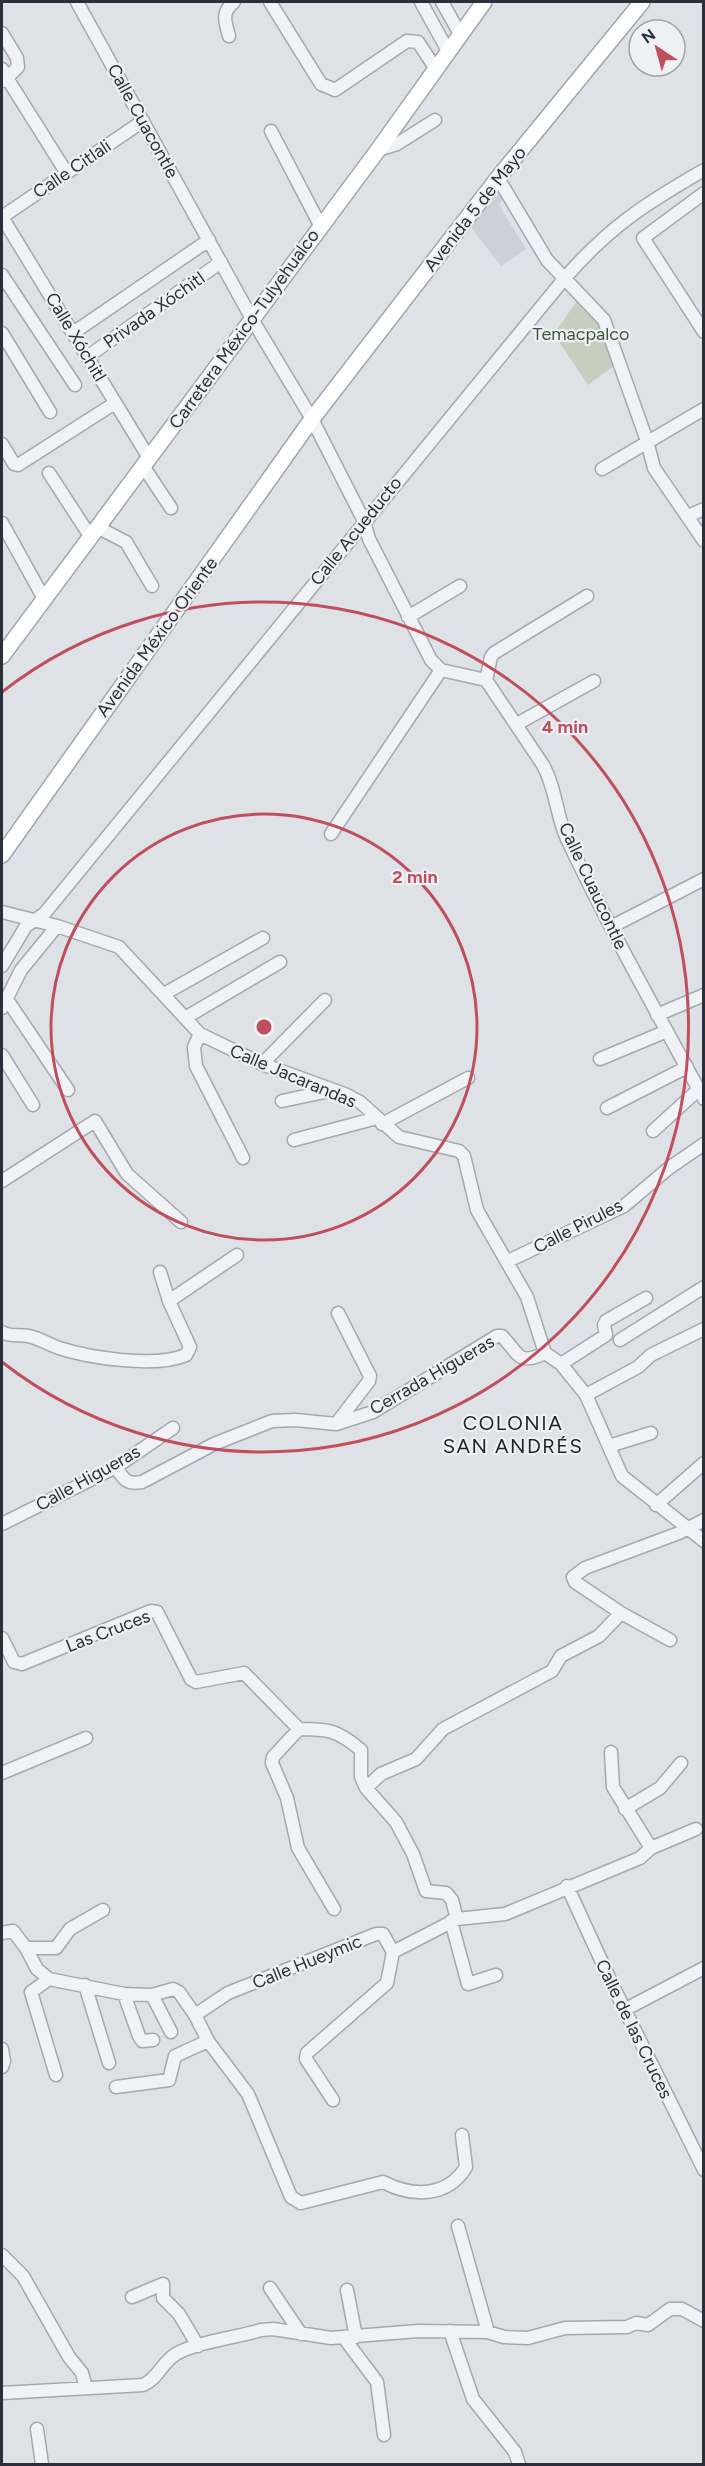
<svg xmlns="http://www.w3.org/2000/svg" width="705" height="2466" font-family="Figtree,sans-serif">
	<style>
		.built { fill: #cdd0d8 }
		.green { fill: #c4cfc0 }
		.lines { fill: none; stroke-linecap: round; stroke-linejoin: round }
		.minor-casing { stroke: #a4a8b0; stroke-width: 15 }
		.major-casing { stroke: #9fa6b1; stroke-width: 18 }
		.minor { stroke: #f1f2f5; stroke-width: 12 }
		.major { stroke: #fff; stroke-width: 15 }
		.ring { fill: none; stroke: #c04f5e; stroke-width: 3 }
		.labels { text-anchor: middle; stroke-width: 4.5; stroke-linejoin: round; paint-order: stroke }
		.street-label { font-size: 18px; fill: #29303c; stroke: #eef0f4 }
		.park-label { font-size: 18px; fill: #3d5638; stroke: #eef0f4 }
		.neighbourhood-label { font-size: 20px; letter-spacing: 1.5px; fill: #1b212c; stroke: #eef0f4 }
		.centre { fill: #c04f5e; stroke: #eef0f4; stroke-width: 3 }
		.ring-label { font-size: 18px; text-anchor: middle; font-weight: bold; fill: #c04f5e; stroke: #eef0f4; stroke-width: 4.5; stroke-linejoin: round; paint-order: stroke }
	</style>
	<rect width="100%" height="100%" fill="#dee1e6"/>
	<path class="built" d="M499,194L503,198L499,205L526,249L501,266L470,226Z"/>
	<path class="green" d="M579,298L600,322L616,364L588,385L554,334Z"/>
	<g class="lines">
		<defs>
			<path id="minor" d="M77,2L252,319L312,419L364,521L369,539L431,660L441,670L486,680L543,765C556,788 556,815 567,839C609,928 657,1013 704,1099
				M270,2L321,84L335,90L407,41L418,42L436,69
				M421,2L448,51
				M442,2L460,34
				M2,33L17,58L18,67L7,78L2,69
				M229,36C225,21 221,13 234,2
				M2,81L7,78L66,172
				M271,131L320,225
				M378,150L397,144L435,120
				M498,178L547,260L604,320L647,441L654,468L704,541
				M704,193L643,238L704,332
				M2,217L149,458
				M2,217L143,121
				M2,275L75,385
				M2,333L50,412
				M73,333L209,240
				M87,357L221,262
				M2,444L14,464L18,465L115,403
				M143,466L171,508
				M602,469L704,409
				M49,473L90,536
				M688,516L704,509
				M2,523L43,597
				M97,527L126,542L152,586
				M408,617L460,586
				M486,680L491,657L494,653L587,596
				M517,724L594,681
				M331,834L441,670
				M2,912L57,926L119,947L200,1034L262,1064L347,1095L360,1102L399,1137L459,1151L464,1156L477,1210L527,1297L545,1353L561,1364L586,1395L622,1476L704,1541
				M611,927L704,879
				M2,966L26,926L44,914L564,279C609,227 645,204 704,170
				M164,994L263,938
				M6,998L68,1090
				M2,1008L21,970L57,926
				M657,1015L704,995
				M185,1018L280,962
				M200,1034L194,1047L196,1066L243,1158
				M2,1055L33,1105
				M600,1059L667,1031
				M262,1064L325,1000
				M282,1101L334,1090
				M607,1108L687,1067
				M382,1124L468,1078
				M653,1131L698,1090
				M294,1140L377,1118
				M2,1181L95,1121L127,1174L181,1222
				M508,1261L624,1206L669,1168L704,1144
				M169,1301L237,1255
				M2,1332C10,1337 19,1334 28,1336C39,1338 48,1344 59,1348C90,1358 156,1368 186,1355L190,1347L169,1301L160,1272
				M620,1340L704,1287
				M561,1364L606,1335L604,1325L606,1321L646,1298
				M586,1395L638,1367L651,1355L704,1329
				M336,1424L369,1381L370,1376L338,1313
				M609,1446L651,1433
				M116,1467C123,1479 127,1485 142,1482L214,1444L272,1421L296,1420L336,1424L373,1412L497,1336H502C519,1354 518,1366 545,1353
				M656,1505L704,1463
				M2,1524L116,1467L173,1428
				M2,1638L14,1662L22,1664L151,1611L157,1612L191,1679L196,1682L244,1673L299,1729C329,1729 337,1730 361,1750V1777L366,1788L396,1822L413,1854L426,1891L446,1893L452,1900L457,1919
				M670,1640L621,1613L575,1582L573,1577L585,1568L679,1533L704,1520
				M299,1729L273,1757L272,1763L287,1798L298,1848L334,1909
				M611,1752L613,1787L651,1848
				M2,1773L86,1738
				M366,1788L381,1774L416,1759L443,1729L552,1671L561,1656L599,1636L621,1613
				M625,1809L660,1788L681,1763
				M567,1886L612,1984L704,2170
				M451,1921L468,1984L496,1975
				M2,1933L13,1931L26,1948L37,1969L49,1979L124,1994L152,1995L173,1989L179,1992L195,2015L228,1993L376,1934H383L393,1952L457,1919L505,1914L640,1858L651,1848L696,1829
				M26,1948H56L70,1929L103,1910
				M49,1979L31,1992L56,2075
				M85,1985L109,2063
				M124,1994L139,2036L142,2041L153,2040
				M152,1995L171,2032
				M626,2009L704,1968
				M195,2015L208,2041L248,2094L291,2197L301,2203L383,2182C412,2197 447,2198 466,2167L462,2135
				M2,2049L4,2061L2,2067
				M116,2087L169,2080L175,2056L208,2041
				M333,2100L306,2059L307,2053L387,1983L393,1952
				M458,2226L488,2332
				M2,2255L23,2276L69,2357L82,2373L86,2388
				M270,2288L301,2334
				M347,2290L356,2337
				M132,2297L163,2284V2298L179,2314L198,2346
				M450,2331L473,2399L515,2452L519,2464
				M344,2338L377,2382L384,2435
				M2,2393L143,2385C158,2379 162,2362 176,2354C200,2341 235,2338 261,2330L273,2329L331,2338L418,2331L488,2332L504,2337L528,2338L565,2328L627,2327L636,2323L648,2325L670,2309H682L704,2321
				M37,2429L42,2464"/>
			<path id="major" d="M2,656L378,150L484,2
				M2,855L312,419L498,178L642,2"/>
		</defs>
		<use href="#minor" class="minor-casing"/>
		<use href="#major" class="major-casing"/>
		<use href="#minor" class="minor"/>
		<use href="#major" class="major"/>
	</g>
	<g class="ring">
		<circle cx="264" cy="1027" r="213"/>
		<path d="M2 692A425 425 0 1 1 2 1362"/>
	</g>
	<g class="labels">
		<g class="street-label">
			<text transform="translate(143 121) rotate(61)" y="6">Calle Cuacontle</text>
			<text transform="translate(72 169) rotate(-34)" y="6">Calle Citlali</text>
			<text transform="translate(475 209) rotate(-52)" y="6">Avenida 5 de Mayo</text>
			<text transform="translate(154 310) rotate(-35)" y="6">Privada Xóchitl</text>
			<text transform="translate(244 329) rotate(-54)" y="6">Carretera México-Tulyehualco</text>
			<text transform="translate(76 337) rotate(59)" y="6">Calle Xóchitl</text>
			<text transform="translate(356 531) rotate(-51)" y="6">Calle Acueducto</text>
			<text transform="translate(157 637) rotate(-54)" y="6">Avenida México Oriente</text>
			<text transform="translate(593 886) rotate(65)" y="6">Calle Cuaucontle</text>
			<text transform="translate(293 1076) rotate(23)" y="6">Calle Jacarandas</text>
			<text transform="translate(578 1226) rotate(-27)" y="6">Calle Pirules</text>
			<text transform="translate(432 1375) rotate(-30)" y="6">Cerrada Higueras</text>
			<text transform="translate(88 1478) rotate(-29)" y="6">Calle Higueras</text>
			<text transform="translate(108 1631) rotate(-21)" y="6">Las Cruces</text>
			<text transform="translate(307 1962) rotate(-22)" y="6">Calle Hueymic</text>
			<text transform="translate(634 2029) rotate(64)" y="6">Calle de las Cruces</text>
		</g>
		<g class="park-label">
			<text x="581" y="340">Temacpalco</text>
		</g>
		<g class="neighbourhood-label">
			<text x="513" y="1430">COLONIA<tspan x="513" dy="23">SAN ANDRÉS</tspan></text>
		</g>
	</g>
	<circle cx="264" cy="1027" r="9" class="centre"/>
	<g class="ring-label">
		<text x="565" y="733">4 min</text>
		<text x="415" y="883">2 min</text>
	</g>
	<rect width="705" height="2466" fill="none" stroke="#29303c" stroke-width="6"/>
	<g transform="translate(657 48) rotate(324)"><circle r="28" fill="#eef0f4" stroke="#9fa3aa" stroke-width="1.5"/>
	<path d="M0-4.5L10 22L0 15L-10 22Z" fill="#c04f5e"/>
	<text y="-9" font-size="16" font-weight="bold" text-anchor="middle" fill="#29303c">N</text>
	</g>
</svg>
